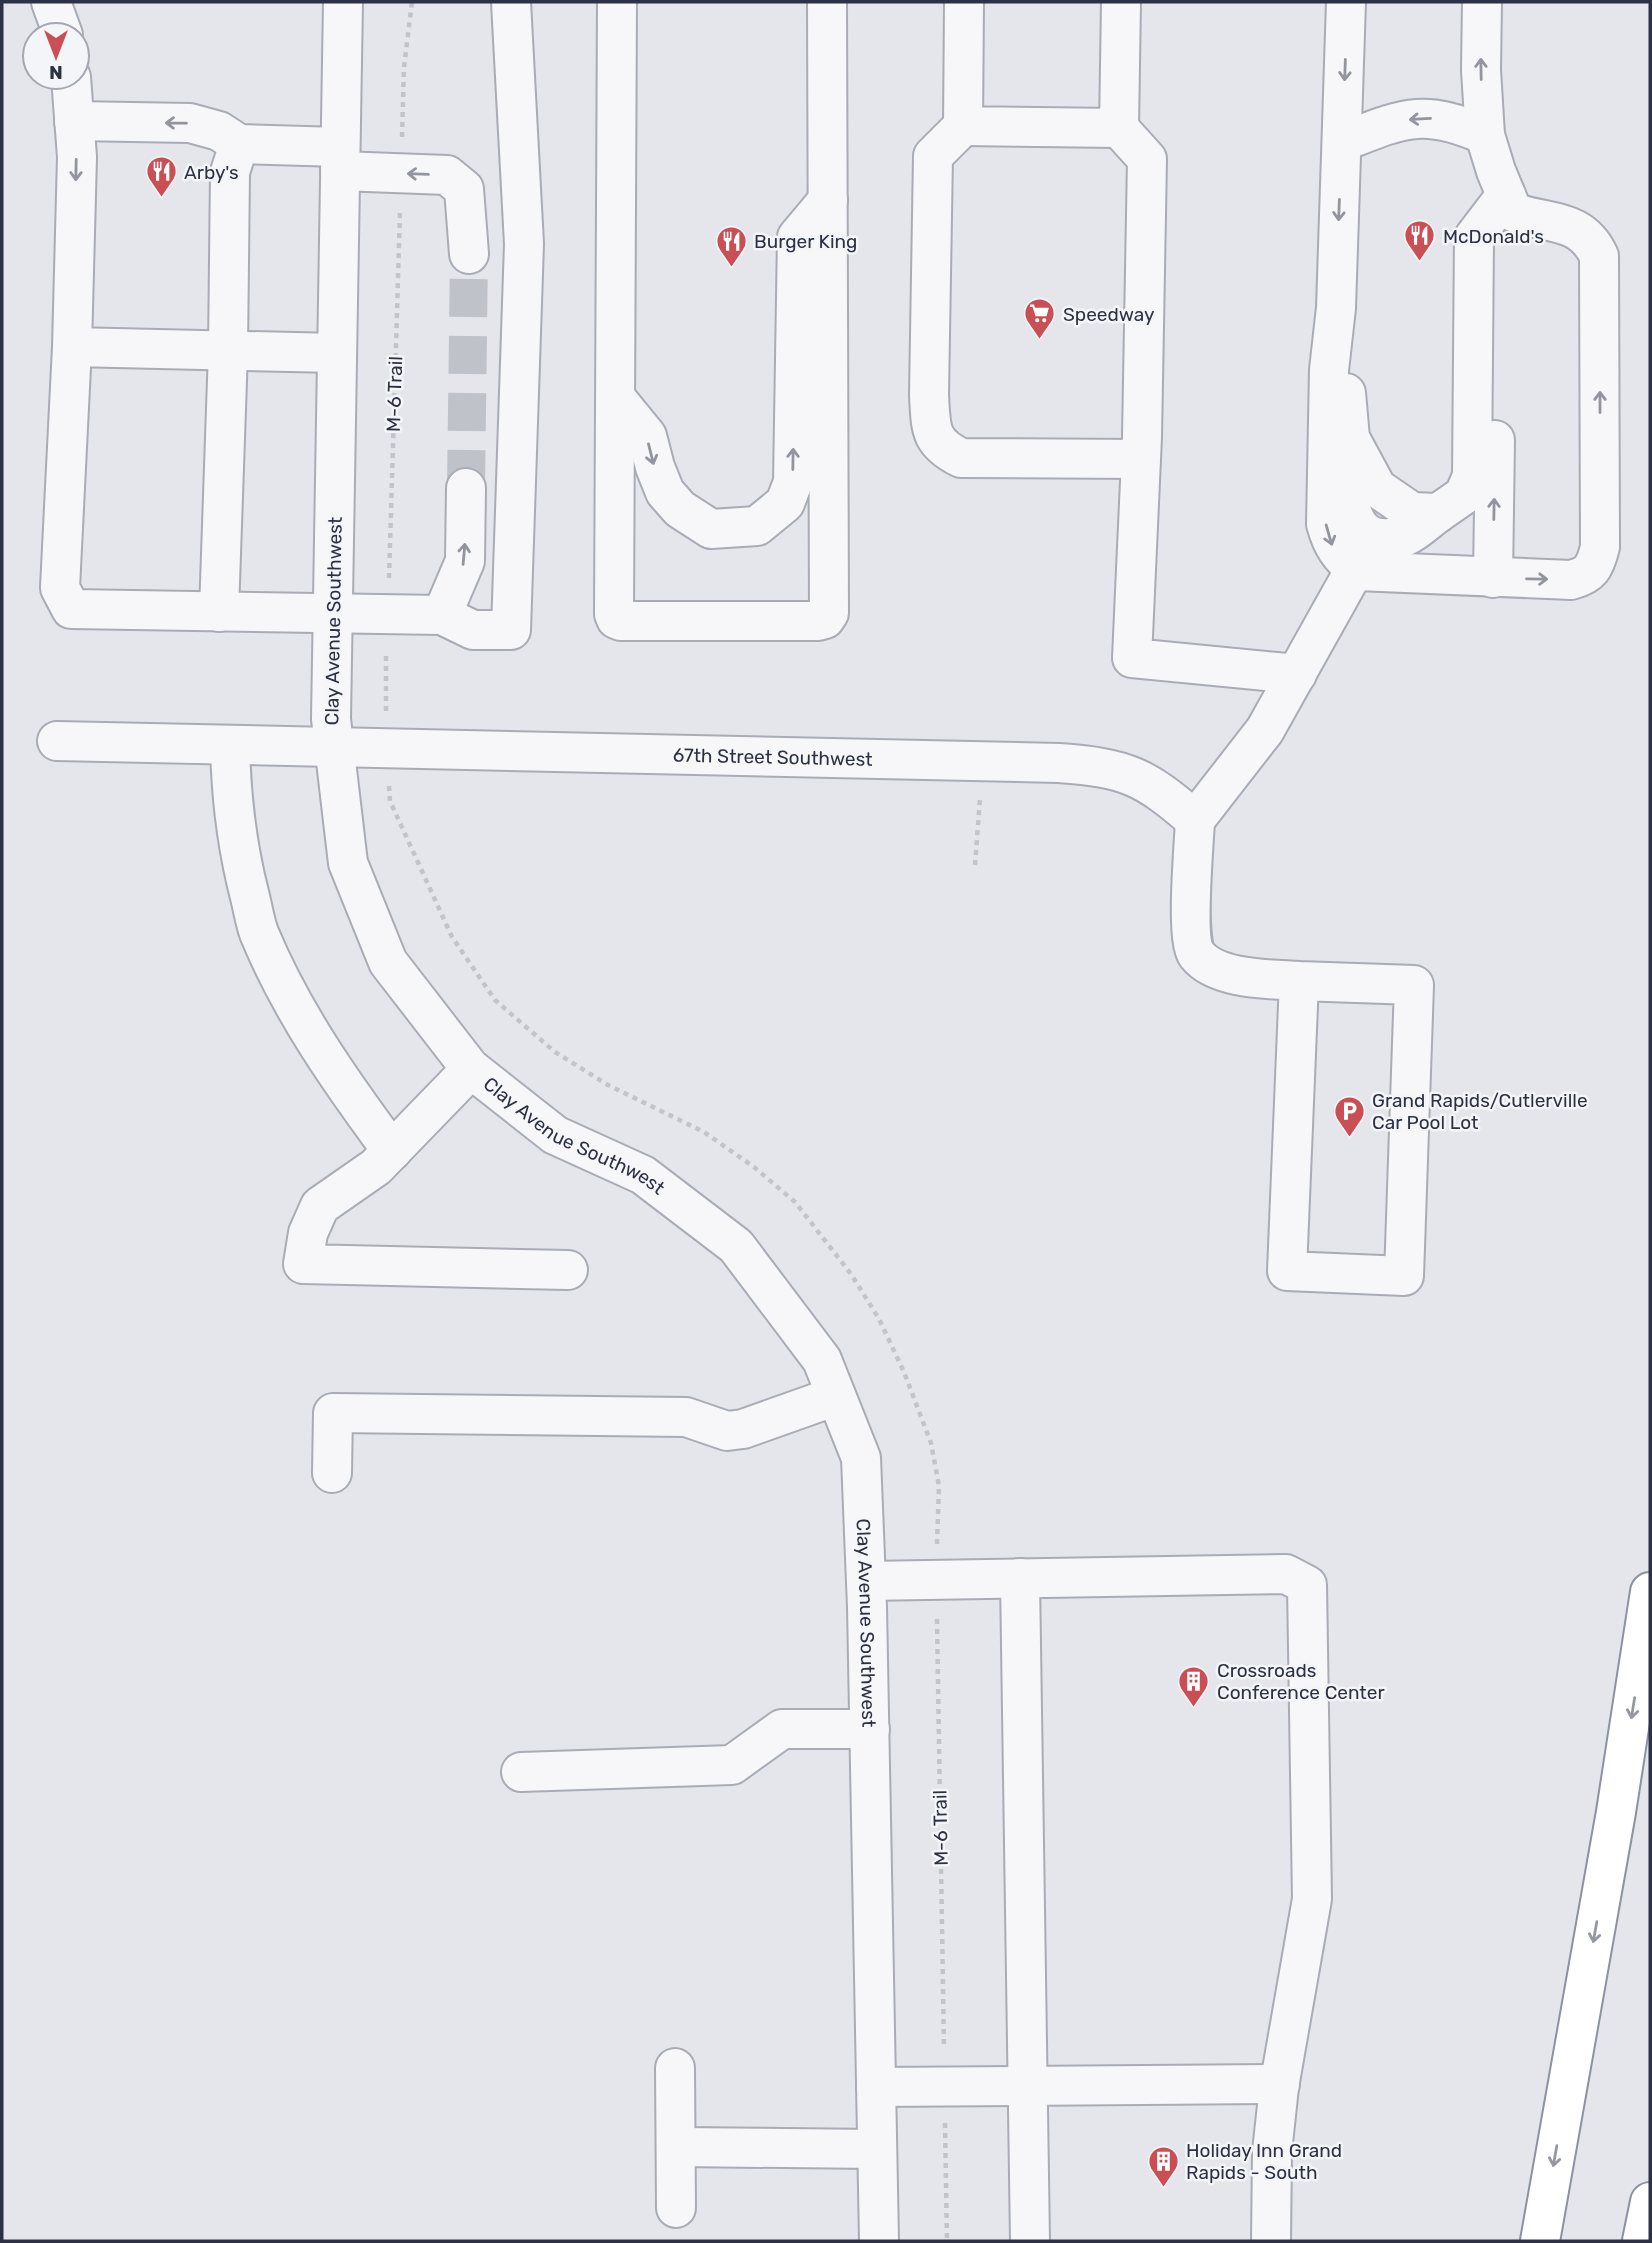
<svg xmlns="http://www.w3.org/2000/svg" width="1652" height="2243" font-family="Rubik,sans-serif">
	<style>
		.lines { fill: none; stroke-linecap: round; stroke-linejoin: round }
		.minor-tunnel { stroke: #bfc2c9; stroke-width: 38; stroke-dasharray: 38 19; stroke-linecap: butt }
		.minor-casing { stroke: #a9acb5; stroke-width: 42 }
		.highway-casing { stroke: #8c92a1; stroke-width: 42 }
		.path { stroke: #c2c4ca; stroke-width: 4.5; stroke-dasharray: 5 5; stroke-linecap: butt }
		.minor { stroke: #f7f7f9; stroke-width: 38 }
		.highway { stroke: #fff; stroke-width: 38 }
		.oneway { stroke: #92949e }
		.oneway2 { stroke: #9698a1 }
		.labels { text-anchor: middle; stroke-width: 5; stroke-linejoin: round; paint-order: stroke }
		.poi-label { font-size: 19px; fill: #2c3243; stroke: #f4f5f8; text-anchor: start }
		.street-label { font-size: 19px; fill: #2c3243; stroke: #f4f5f8 }
	</style>
	<rect width="100%" height="100%" fill="#e4e6eb"/>
	<g class="lines">
		<path class="minor-tunnel" d="M466,488L469,254"/>
		<defs>
			<g id="minor">
				<path d="M51,2L63,35"/>
				<path id="s1" d="M343,2L331,719L348,863L388,962L470,1068L555,1135L643,1175L736,1246L822,1360L861,1458L867,1607L879,2241"/>
				<path d="M617,2L614,614L616,619L621,621H818L825,619L829,613L827,2"/>
				<path d="M964,2L963,126L1119,128L1121,2"/>
				<path d="M1346,2L1336,308L1329,370L1326,524C1332,546 1340,557 1357,571L1571,580C1591,575 1595,567 1600,547L1599,256C1581,217 1548,225 1513,212L1496,171L1485,135L1481,70L1482,2"/>
				<path d="M71,77L77,157L72,347"/>
				<path d="M74,121L190,123L219,131L239,144L340,147"/>
				<path d="M963,126L933,156L929,395C931,429 929,442 961,458L1141,459"/>
				<path d="M1119,128L1147,159L1142,437L1132,658L1297,674"/>
				<path d="M1342,142C1402,119 1422,107 1485,135"/>
				<path d="M340,171L447,175L464,189L469,254"/>
				<path d="M337,353L72,347L60,588L71,609L442,615L473,630H511L524,244L511,2"/>
				<path d="M1346,393L1350,438L1377,488L1412,512L1438,513L1464,495L1472,476L1474,237L1506,195"/>
				<path d="M616,398L647,436L655,467L665,492L680,509L711,529L757,526L785,503L793,482L797,237L828,200"/>
				<path d="M1348,465C1345,494 1350,543 1390,538C1395,537 1402,537 1406,536C1417,531 1428,520 1438,513"/>
				<path d="M1493,578L1495,440"/>
				<path d="M219,612L228,351L230,172L239,144"/>
				<path d="M442,615L465,561L466,488"/>
				<path id="s2" d="M57,741L1059,763C1127,768 1144,776 1195,820"/>
				<path d="M230,745C231,797 237,847 250,897C253,909 255,922 259,933C292,1013 341,1082 392,1151"/>
				<path d="M1195,820C1194,845 1185,939 1197,955C1217,980 1270,979 1299,981L1287,1271L1404,1276L1414,985L1299,981"/>
				<path d="M1195,820L1265,730L1355,569"/>
				<path d="M471,1069L376,1167L320,1206L308,1233L303,1264L568,1270"/>
				<path d="M332,1473L333,1413L686,1417L727,1431L743,1429L836,1396"/>
				<path d="M1020,1578L1030,2241"/>
				<path d="M866,1581L1286,1574L1307,1585L1312,1899L1279,2087L1272,2152L1271,2241"/>
				<path d="M521,1772L732,1765L782,1729H870"/>
				<path d="M675,2068L676,2208"/>
				<path d="M876,2087L1280,2084"/>
				<path d="M676,2147L877,2149"/>
			</g>
			<path id="highway" d="M1540,2241L1616,1812L1650,1592
				M1642,2241L1650,2202"/>
		</defs>
		<use href="#minor" class="minor-casing"/>
		<use href="#highway" class="highway-casing"/>
		<path class="path" d="M402,137L404,67L412,2
			M389,578L400,212
			M386,711V653
			M389,786L390,801L452,937L495,1000L555,1052L608,1085L704,1132L754,1167L795,1202L851,1274L879,1319L904,1372L931,1443L939,1486L937,1544
			M975,865L980,799
			M937,1619L944,2048
			M945,2123L947,2241"/>
		<use href="#minor" class="minor"/>
		<use href="#highway" class="highway"/>
	</g>
	<defs><path id="oneway-shaft" d="M-6 0H5M1.5-3L5.5 0L1.5 3" fill="none" stroke-width="1.6" stroke-linecap="round" stroke-linejoin="round" transform="scale(1.75)"/></defs>
	<g class="oneway">
		<use href="#oneway-shaft" transform="translate(1481 69) rotate(-91)"/>
		<use href="#oneway-shaft" transform="translate(1345 70) rotate(92)"/>
		<use href="#oneway-shaft" transform="translate(1420 119) rotate(177)"/>
		<use href="#oneway-shaft" transform="translate(176 123) rotate(-179)"/>
		<use href="#oneway-shaft" transform="translate(76 170) rotate(91)"/>
		<use href="#oneway-shaft" transform="translate(418 174) rotate(-178)"/>
		<use href="#oneway-shaft" transform="translate(1339 210) rotate(92)"/>
		<use href="#oneway-shaft" transform="translate(1600 402) rotate(-90)"/>
		<use href="#oneway-shaft" transform="translate(651 454) rotate(76)"/>
		<use href="#oneway-shaft" transform="translate(793 459) rotate(-89)"/>
		<use href="#oneway-shaft" transform="translate(1494 509) rotate(-89)"/>
		<use href="#oneway-shaft" transform="translate(1329 535) rotate(74)"/>
		<use href="#oneway-shaft" transform="translate(464 554) rotate(-85)"/>
		<use href="#oneway-shaft" transform="translate(1537 579) rotate(1)"/>
	</g>
	<g class="oneway2">
		<use href="#oneway-shaft" transform="translate(1633 1708) rotate(99)"/>
		<use href="#oneway-shaft" transform="translate(1595 1932) rotate(100)"/>
		<use href="#oneway-shaft" transform="translate(1555 2156) rotate(100)"/>
	</g>
	<defs>
		<symbol id="restaurant-pin" viewBox="-11 -11 22 30"><path d="M0 17L-7.5 6A9.5 9.5 0 1 1 7.5 6Z" fill="#ca4f55" stroke="#f4f5f8"/><path d="M-5-6h1v4h1v-4h1v4h1v-4h1v5L-1.5 .5V6h-2V.5L-5-1ZM5-6V6H3V1.5H1.5Q1.5-4 5-6Z" fill="#fff"/></symbol>
		<symbol id="supermarket-pin" viewBox="-11 -11 22 30"><path d="M0 17L-7.5 6A9.5 9.5 0 1 1 7.5 6Z" fill="#ca4f55" stroke="#f4f5f8"/><path d="M-6-5.5h2.5l.6 2H6L4.5 2H-2.5L-4.4-4H-6ZM-1.5 3.2a1.3 1.3 0 1 0 .1 0ZM3 3.2a1.3 1.3 0 1 0 .1 0Z" fill="#fff"/></symbol>
		<symbol id="parking-pin" viewBox="-11 -11 22 30"><path d="M0 17L-7.5 6A9.5 9.5 0 1 1 7.5 6Z" fill="#ca4f55" stroke="#f4f5f8"/><path d="M-3.5-5.5H1a3.5 3.5 0 0 1 0 7H-1V5.5H-3.5ZM-1-3.4V-.6H.8a1.4 1.4 0 0 0 0-2.8Z" fill="#fff"/></symbol>
		<symbol id="building-pin" viewBox="-11 -11 22 30"><path d="M0 17L-7.5 6A9.5 9.5 0 1 1 7.5 6Z" fill="#ca4f55" stroke="#f4f5f8"/><path d="M-4-6H4V6H1V3H-1V6H-4ZM-2.5-4.3h1.7v1.8h-1.7ZM.8-4.3h1.7v1.8H.8ZM-2.5-1h1.7V.8h-1.7ZM.8-1h1.7V.8H.8Z" fill="#fff"/></symbol>
	</defs>
	<g fill-rule="evenodd">
		<use href="#restaurant-pin" x="144" y="154" width="35" height="47"/>
		<use href="#restaurant-pin" x="1402" y="218" width="35" height="47"/>
		<use href="#restaurant-pin" x="714" y="224" width="35" height="47"/>
		<use href="#supermarket-pin" x="1022" y="296" width="35" height="47"/>
		<use href="#parking-pin" x="1332" y="1094" width="35" height="47"/>
		<use href="#building-pin" x="1176" y="1664" width="35" height="47"/>
		<use href="#building-pin" x="1146" y="2144" width="35" height="47"/>
	</g>
	<g class="labels">
		<g class="poi-label">
			<text x="184" y="179">Arby's</text>
			<text x="1443" y="243">McDonald's</text>
			<text x="754" y="248">Burger King</text>
			<text x="1063" y="321">Speedway</text>
			<text x="1372" y="1107">Grand Rapids/Cutlerville<tspan x="1372" dy="22">Car Pool Lot</tspan></text>
			<text x="1217" y="1677">Crossroads<tspan x="1217" dy="22">Conference Center</tspan></text>
			<text x="1186" y="2157">Holiday Inn Grand<tspan x="1186" dy="22">Rapids - South</tspan></text>
		</g>
		<g class="street-label">
			<text transform="translate(394 394) rotate(-88)" y="7">M-6 Trail</text>
			<text transform="translate(333 621) rotate(-89)" y="7">Clay Avenue Southwest</text>
			<text dy="7" stroke="none"><textPath href="#s2" startOffset="716">67th Street Southwest</textPath></text>
			<text dy="7" stroke="none"><textPath href="#s1" startOffset="1228">Clay Avenue Southwest</textPath></text>
			<text dy="7" stroke="none"><textPath href="#s1" startOffset="1838">Clay Avenue Southwest</textPath></text>
			<text transform="translate(940 1828) rotate(-91)" y="7">M-6 Trail</text>
		</g>
	</g>
	<rect width="1652" height="2243" fill="none" stroke="#2c3243" stroke-width="7"/>
	<g transform="translate(56 56) rotate(180)"><circle r="33" fill="#f4f5f8" stroke="#a4a7b0" stroke-width="2"/>
	<path d="M0-5L12 26L0 18L-12 26Z" fill="#ca4f55"/>
	<text y="-10" font-size="19" font-weight="bold" text-anchor="middle" fill="#2c3243">N</text>
	</g>
</svg>
